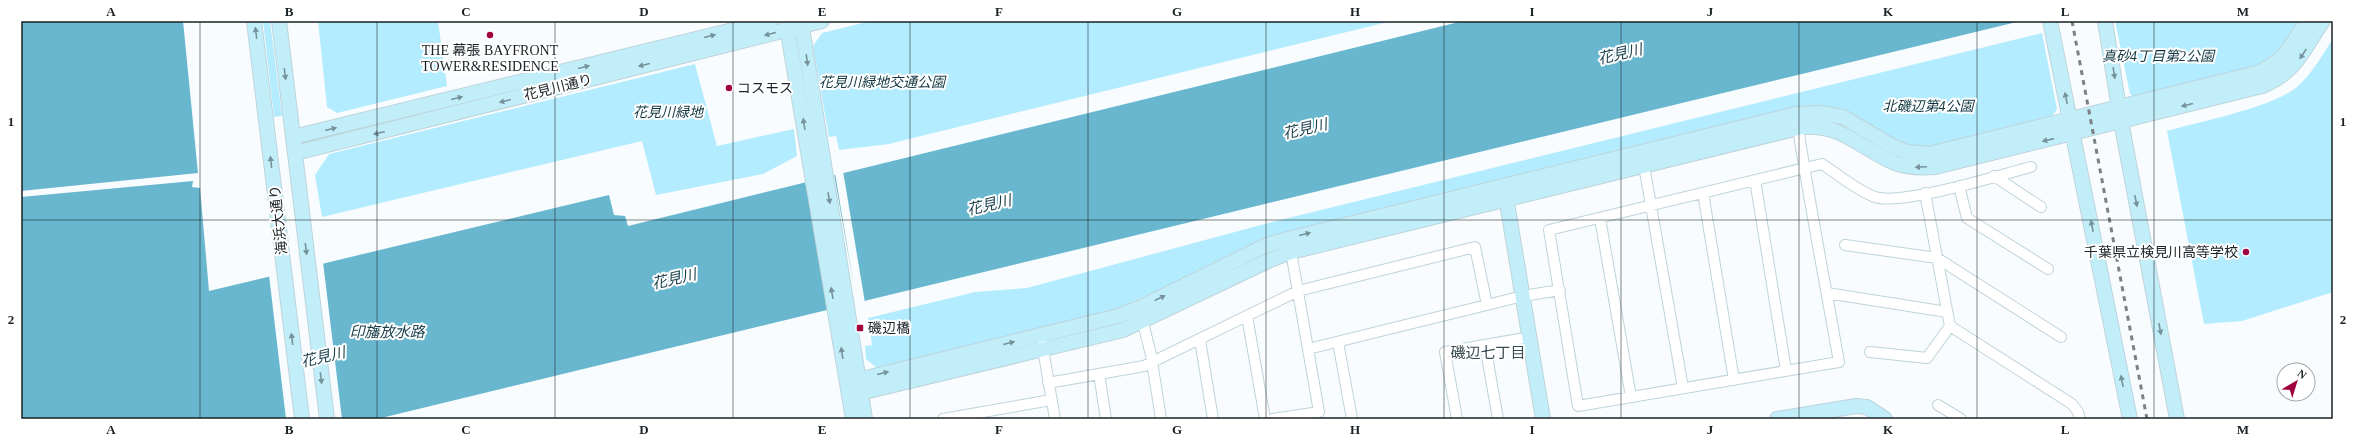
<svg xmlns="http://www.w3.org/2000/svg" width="2354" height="440" font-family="'Times New Roman','Noto Sans JP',serif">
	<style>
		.green { fill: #b3ecfe }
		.water { fill: #69b7cf }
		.pier { fill: #f8fcfe }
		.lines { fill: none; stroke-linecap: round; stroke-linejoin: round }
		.street-casing { stroke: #bed4db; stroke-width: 12 }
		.secondary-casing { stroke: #bed4db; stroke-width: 16 }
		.street { stroke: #fff; stroke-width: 10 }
		.secondary { stroke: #c2eefa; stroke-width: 14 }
		.rail { stroke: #7b8184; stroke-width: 3; stroke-dasharray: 5 5; stroke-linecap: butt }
		.oneway { fill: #76929a }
		.grid { fill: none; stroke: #1a2225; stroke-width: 1; stroke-opacity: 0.55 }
		.poi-dot { fill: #a0023f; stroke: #fff; stroke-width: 1.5 }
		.labels { text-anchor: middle; stroke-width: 4; stroke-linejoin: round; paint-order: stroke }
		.poi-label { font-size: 14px; fill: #1a2225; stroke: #fff; text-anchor: start }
		.park-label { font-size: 14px; font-style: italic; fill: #133843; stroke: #fff }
		.street-label { font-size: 14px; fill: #1a2225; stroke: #fff }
		.water-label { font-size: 15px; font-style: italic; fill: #1c414c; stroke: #fff }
		.neighbourhood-label { font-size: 15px; fill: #394c52; stroke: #fff }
		.neatline { fill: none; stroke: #1a2225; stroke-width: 1.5 }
		.grid-label { font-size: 13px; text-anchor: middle; font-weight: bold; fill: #1a2225 }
	</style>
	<rect width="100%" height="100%" fill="#f8fcfe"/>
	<path class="green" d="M263,21H270L282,116L274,117Z
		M318,21H438L447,86L337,113L327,107Z
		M871,21H1392L913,138L889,144L839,150L836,136L829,137L813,46L822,33Z
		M2115,21H2303L2288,45L2265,66L2134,97L2130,94Z
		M2042,33L2057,109L2051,118L1927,150L1910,148L1822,107L1274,237L1115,310L879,370L866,359L865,346L872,345L868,318L975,292L1027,288L1272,222Z
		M2333,39V292L2242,321L2204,324L2167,131C2202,121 2271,108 2297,87C2312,74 2322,55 2333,39Z
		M695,64L717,146L794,129L797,156L763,174L656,195L642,141L322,217L315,175L329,154Z"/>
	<path class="water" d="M21,21H183L198,173L21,191Z
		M1463,21H2021L377,419H21V197L193,181L192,187L200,188L209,291L609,195L614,215L625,216L628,226Z"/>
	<path class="pier" d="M843,171L865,303L829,312L805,181L834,174L854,287L835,173Z
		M323,262L342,419H286L269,275Z"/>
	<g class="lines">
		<defs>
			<path id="street" d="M1797,121C1809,202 1825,282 1839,362L1578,406L1549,230L1805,168L1822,164C1839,175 1856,190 1875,197C1902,206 1999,175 2031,167
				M1643,160L1683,388
				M1994,176L2041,207
				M1755,180L1786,370
				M1959,186L1967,218L2048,269
				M1703,193L1734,380
				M1600,218L1631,397
				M1845,245L1937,258L2061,337
				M1827,293L1947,312
				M1141,314L1151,355L1161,419
				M1247,316L1265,419
				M1950,326L2072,404L2078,412L2080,419
				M1200,340L1213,419
				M1338,342L1352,419
				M1042,343L1055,419
				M1308,349L1523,296L1560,290
				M1870,352L1927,358L1950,326L1925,193
				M1099,374L1106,419
				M1048,383L1144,366L1298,291L1475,247L1487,305
				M1938,405L1961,419
				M943,419L1051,400
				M1273,419L1319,412L1290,246
				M1457,419L1445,352L1485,345
				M1498,419L1485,345L1530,337"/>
			<path id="secondary" d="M254,21L302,419
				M279,21L327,419
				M786,21L853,419
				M801,21L865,419
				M2050,21L2130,419
				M2105,21L2121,121L2177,419
				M2307,21C2290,47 2286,60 2257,73L1929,154L1907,152L1892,146L1843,117L1820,113L1796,114L1288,239L1267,245L1139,308L1118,316L858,380L848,388L860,393L1123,330L1270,260L1291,252L1798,128C1838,120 1861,149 1895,163C1908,168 1921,168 1935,167L2262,86C2297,72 2303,49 2323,21
				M293,137L770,21
				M295,153L822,21
				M1505,191L1543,419
				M1777,419L1856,406L1867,407L1885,419"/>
		</defs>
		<use href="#street" class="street-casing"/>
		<use href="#secondary" class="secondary-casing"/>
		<use href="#street" class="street"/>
		<use href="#secondary" class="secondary"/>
		<path class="rail" d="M2072,21L2147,419"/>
	</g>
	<defs><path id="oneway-solid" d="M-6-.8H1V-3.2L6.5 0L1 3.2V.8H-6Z"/></defs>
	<g class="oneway">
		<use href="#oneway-solid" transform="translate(256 33) rotate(-97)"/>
		<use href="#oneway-solid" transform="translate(770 34) rotate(166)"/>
		<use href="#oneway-solid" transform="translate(710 36) rotate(-14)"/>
		<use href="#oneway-solid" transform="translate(2303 54) rotate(123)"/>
		<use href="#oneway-solid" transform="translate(807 60) rotate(82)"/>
		<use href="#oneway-solid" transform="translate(644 65) rotate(166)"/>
		<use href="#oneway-solid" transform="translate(584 67) rotate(-14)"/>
		<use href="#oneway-solid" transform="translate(2114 73) rotate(81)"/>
		<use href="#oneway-solid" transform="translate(285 74) rotate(83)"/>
		<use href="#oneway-solid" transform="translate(457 98) rotate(-14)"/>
		<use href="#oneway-solid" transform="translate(2066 98) rotate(-102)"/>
		<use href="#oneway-solid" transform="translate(505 101) rotate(166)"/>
		<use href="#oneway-solid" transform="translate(2187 105) rotate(166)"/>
		<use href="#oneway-solid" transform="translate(804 124) rotate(-99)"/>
		<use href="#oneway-solid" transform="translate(331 129) rotate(-14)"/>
		<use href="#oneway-solid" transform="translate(379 133) rotate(166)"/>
		<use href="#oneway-solid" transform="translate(2048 140) rotate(167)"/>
		<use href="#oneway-solid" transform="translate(271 162) rotate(-96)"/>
		<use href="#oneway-solid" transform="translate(1921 167) rotate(178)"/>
		<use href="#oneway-solid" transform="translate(829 198) rotate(80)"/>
		<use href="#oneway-solid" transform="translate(2136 201) rotate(79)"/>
		<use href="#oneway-solid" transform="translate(2092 226) rotate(-101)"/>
		<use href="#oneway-solid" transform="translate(1305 234) rotate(-14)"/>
		<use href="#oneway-solid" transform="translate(306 249) rotate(83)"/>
		<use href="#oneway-solid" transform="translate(832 293) rotate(-100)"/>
		<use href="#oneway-solid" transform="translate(1160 298) rotate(-26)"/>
		<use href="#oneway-solid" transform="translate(2160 329) rotate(79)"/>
		<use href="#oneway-solid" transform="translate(292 339) rotate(-97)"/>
		<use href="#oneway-solid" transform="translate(1009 343) rotate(-14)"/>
		<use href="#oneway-solid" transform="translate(842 353) rotate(-99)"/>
		<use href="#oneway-solid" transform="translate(883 373) rotate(-14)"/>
		<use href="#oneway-solid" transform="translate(321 378) rotate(83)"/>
		<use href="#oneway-solid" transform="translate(2122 381) rotate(-101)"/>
	</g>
	<path class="grid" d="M200,21V419M377,21V419M555,21V419M733,21V419M910,21V419M1088,21V419M1266,21V419M1444,21V419M1621,21V419M1799,21V419M1977,21V419M2154,21V419M21,220H2333"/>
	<g class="poi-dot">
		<circle cx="490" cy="35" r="4"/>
		<circle cx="729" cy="88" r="4"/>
		<circle cx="2246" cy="252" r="4"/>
		<rect x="856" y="324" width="8" height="8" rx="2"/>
	</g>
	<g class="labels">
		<g class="poi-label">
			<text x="490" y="55" text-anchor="middle">THE 幕張 BAYFRONT<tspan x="490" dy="16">TOWER&amp;RESIDENCE</tspan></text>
			<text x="737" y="93">コスモス</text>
			<text x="2238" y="257" text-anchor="end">千葉県立検見川高等学校</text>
			<text x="868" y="333">磯辺橋</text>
		</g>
		<g class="park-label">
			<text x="2158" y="61">真砂4丁目第2公園</text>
			<text x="882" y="87">花見川緑地交通公園</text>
			<text x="1928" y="111">北磯辺第4公園</text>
			<text x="668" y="117">花見川緑地</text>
		</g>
		<g class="street-label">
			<text transform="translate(558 87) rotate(-14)" y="5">花見川通り</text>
			<text transform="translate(278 220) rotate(-96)" y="5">海浜大通り</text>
		</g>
		<g class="water-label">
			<text transform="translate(1620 54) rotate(-13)" y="5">花見川</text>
			<text transform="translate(1305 129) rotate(-13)" y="5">花見川</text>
			<text transform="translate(989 205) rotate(-13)" y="5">花見川</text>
			<text transform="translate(674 279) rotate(-13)" y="5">花見川</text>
			<text x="387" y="337">印旛放水路</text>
			<text transform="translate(323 357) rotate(-13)" y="5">花見川</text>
		</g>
		<g class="neighbourhood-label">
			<text x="1488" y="358">磯辺七丁目</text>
		</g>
	</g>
	<rect width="2354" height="440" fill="none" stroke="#ffffff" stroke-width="44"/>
	<g transform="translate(2296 382) rotate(38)"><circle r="19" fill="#ffffff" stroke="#a3a7a8"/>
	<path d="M0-3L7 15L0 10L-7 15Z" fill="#a0023f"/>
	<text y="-6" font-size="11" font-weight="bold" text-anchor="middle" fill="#1a2225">N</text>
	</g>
	<rect x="22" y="22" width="2310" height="396" class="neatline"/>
	<g class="grid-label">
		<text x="111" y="16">A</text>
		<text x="289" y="16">B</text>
		<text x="466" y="16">C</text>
		<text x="644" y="16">D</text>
		<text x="822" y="16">E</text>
		<text x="999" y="16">F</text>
		<text x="1177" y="16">G</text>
		<text x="1355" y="16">H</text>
		<text x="1532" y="16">I</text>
		<text x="1710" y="16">J</text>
		<text x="1888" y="16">K</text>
		<text x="2065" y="16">L</text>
		<text x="2243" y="16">M</text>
		<text x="11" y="126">1</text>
		<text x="2343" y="126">1</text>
		<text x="11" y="324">2</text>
		<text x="2343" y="324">2</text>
		<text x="111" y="434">A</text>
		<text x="289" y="434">B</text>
		<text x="466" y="434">C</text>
		<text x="644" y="434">D</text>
		<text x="822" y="434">E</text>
		<text x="999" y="434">F</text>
		<text x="1177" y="434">G</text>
		<text x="1355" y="434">H</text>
		<text x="1532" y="434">I</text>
		<text x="1710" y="434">J</text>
		<text x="1888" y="434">K</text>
		<text x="2065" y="434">L</text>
		<text x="2243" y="434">M</text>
	</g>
</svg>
